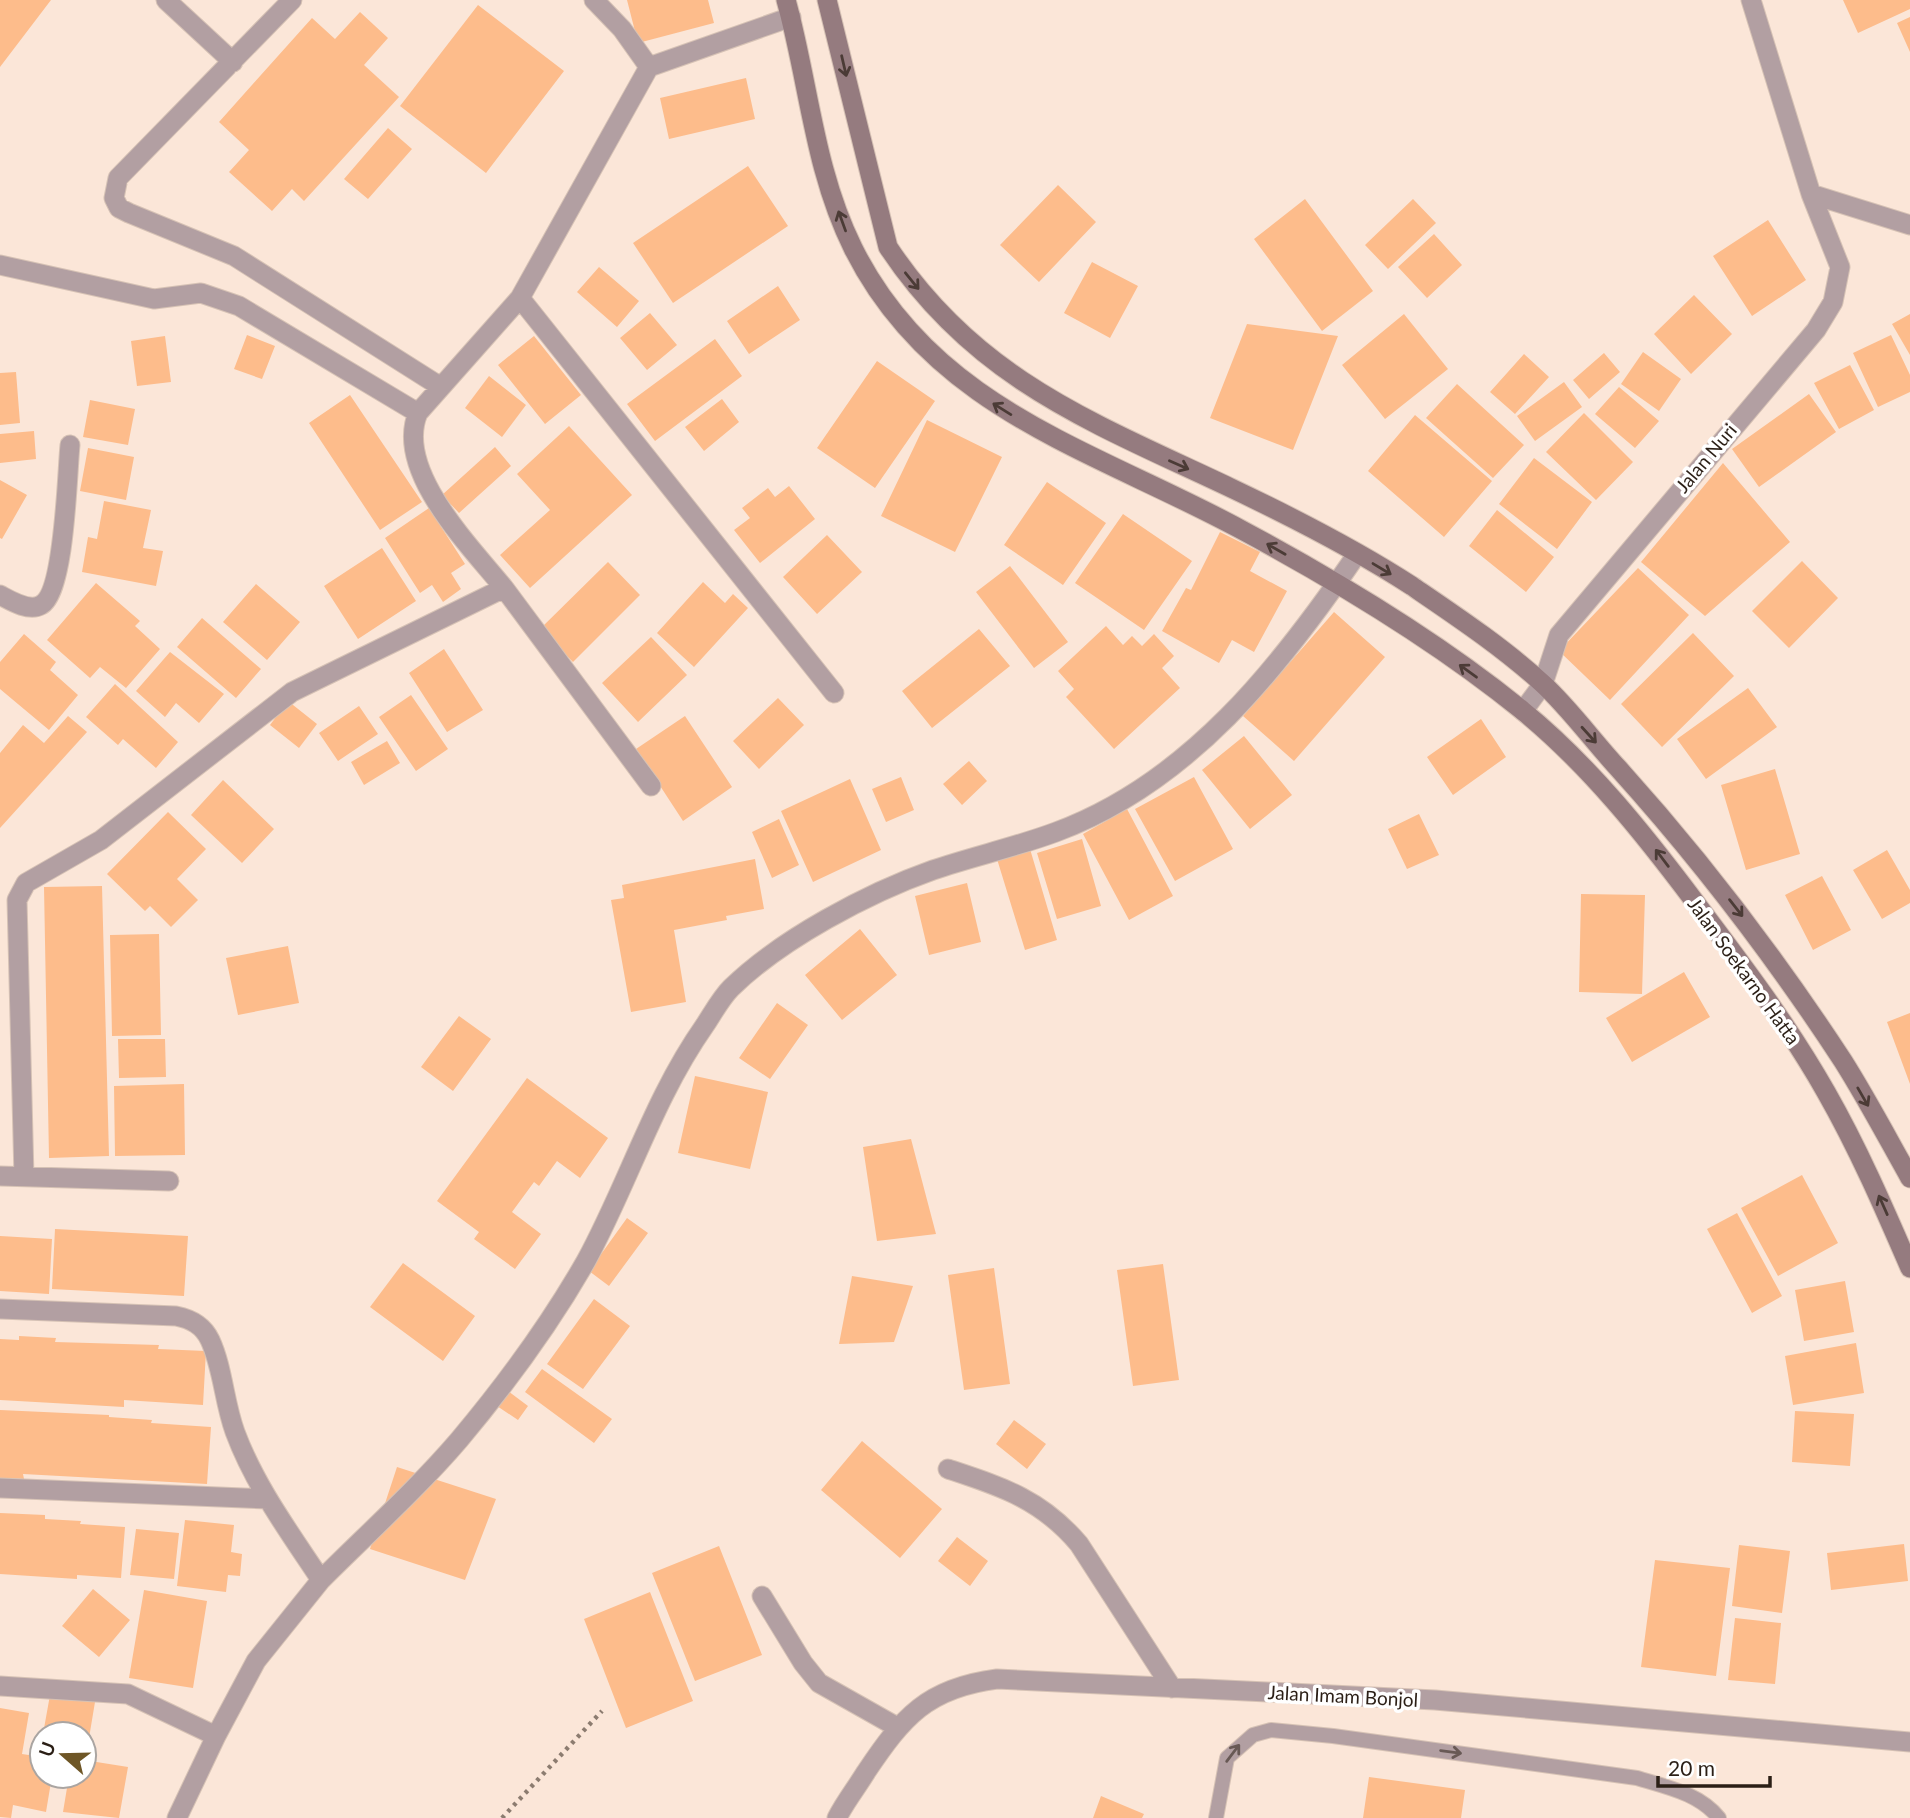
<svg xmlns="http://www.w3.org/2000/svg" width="1910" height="1818" font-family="Lato,sans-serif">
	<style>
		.building { fill: #fdbc8b }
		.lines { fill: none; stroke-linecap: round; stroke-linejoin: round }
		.service-casing { stroke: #d6c2b5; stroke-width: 16 }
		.minor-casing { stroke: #d6c2b5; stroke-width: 21 }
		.secondary-casing { stroke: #d6c2b5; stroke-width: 21 }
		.path { stroke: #8c7c70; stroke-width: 4.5; stroke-dasharray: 3.5 5; stroke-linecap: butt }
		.service { stroke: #b29fa2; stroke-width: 14 }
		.minor { stroke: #b29fa2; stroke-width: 19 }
		.secondary { stroke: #957b7f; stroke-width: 19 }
		.oneway { stroke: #4b3b36 }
		.oneway2 { stroke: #685955 }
		.labels { text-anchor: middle; stroke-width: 7; stroke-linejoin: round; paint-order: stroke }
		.street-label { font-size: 19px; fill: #2b1f16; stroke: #fff }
	</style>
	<rect width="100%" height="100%" fill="#fbe6d8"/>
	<path class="building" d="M0,0H51L0,67Z
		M627,0H708L714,23L638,43Z
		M1843,0H1910V9L1858,33Z
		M478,5L564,71L486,173L400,106Z
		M360,12L388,38L364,65L399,97L304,201L292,189L272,211L229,172L249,150L219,122L312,18L335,39Z
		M1910,17V52L1897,23Z
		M746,78L755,119L669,139L660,98Z
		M388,128L412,149L368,199L344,179Z
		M748,166L788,226L673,303L633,243Z
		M1058,185L1096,222L1039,282L1000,245Z
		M1305,199L1373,291L1322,331L1254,239Z
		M1413,199L1436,223L1388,269L1365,245Z
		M1768,220L1806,280L1752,316L1713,256Z
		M1434,234L1462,265L1427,298L1398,267Z
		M1092,262L1138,286L1110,338L1064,313Z
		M599,267L639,301L617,327L577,292Z
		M778,286L800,320L749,354L727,321Z
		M1694,295L1732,334L1691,374L1654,334Z
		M650,313L677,345L647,370L620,338Z
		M1404,314L1448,369L1385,419L1342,365Z
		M1910,314V355L1892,324Z
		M1247,324L1338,336L1293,450L1210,418Z
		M247,335L275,346L262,379L234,369Z
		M1891,335L1910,375V392L1878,407L1853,353Z
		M165,336L171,382L137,386L131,341Z
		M534,336L581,395L545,424L498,365Z
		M715,339L742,376L655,441L627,404Z
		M1643,352L1681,379L1659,411L1621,384Z
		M1604,353L1620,372L1589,399L1573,380Z
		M1524,354L1549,377L1515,414L1490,392Z
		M877,361L935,401L875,488L817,448Z
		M1850,365L1874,410L1839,429L1814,383Z
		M16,372L20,423L0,425V373Z
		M489,376L526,405L502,437L465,408Z
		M1564,382L1582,407L1535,441L1517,416Z
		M1457,384L1524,445L1493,478L1426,418Z
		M1619,387L1659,421L1635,448L1595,414Z
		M1809,394L1836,432L1759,487L1732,449Z
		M350,395L422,502L380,530L309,423Z
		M722,399L739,422L704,451L685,427Z
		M90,400L135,409L128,445L83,437Z
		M1584,413L1633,462L1596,500L1546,452Z
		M1415,415L1492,481L1444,537L1368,471Z
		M927,420L1002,457L955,552L881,516Z
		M569,426L632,495L530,588L500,555L550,510L517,474Z
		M34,431L36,459L0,463V434Z
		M495,447L511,466L459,513L442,495Z
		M88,448L134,457L126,500L80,491Z
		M1534,458L1592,502L1557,549L1499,504Z
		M1723,463L1790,542L1705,616L1641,562Z
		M0,480L27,495L2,539L0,538Z
		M1047,482L1106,523L1063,585L1004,545Z
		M789,486L815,519L760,563L734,530L750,518L742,508L768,488L775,497Z
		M104,501L151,510L143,548L163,551L156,586L82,572L88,537L97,539Z
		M429,508L465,564L451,573L461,589L443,602L432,585L420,593L385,538Z
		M1497,510L1554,557L1526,592L1469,546Z
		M1123,514L1192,561L1144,630L1075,583Z
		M1220,532L1260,552L1250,571L1287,591L1254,652L1232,640L1219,663L1162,631L1186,588L1191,590Z
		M827,535L862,572L817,614L783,577Z
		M382,548L416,601L358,639L324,586Z
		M1802,561L1838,598L1789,648L1752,611Z
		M608,562L640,595L573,662L540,629Z
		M1010,566L1068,642L1034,668L976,592Z
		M1638,568L1689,615L1610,700L1559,651Z
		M703,582L725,603L733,594L748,608L694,667L657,633Z
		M96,583L140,621L135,626L160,649L126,688L100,667L90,678L47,640Z
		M256,584L300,622L267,660L223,622Z
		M1334,612L1385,657L1294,761L1243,716Z
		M202,618L261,669L236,698L177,647Z
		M1106,626L1123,645L1132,636L1142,646L1154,634L1174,656L1162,668L1180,688L1114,749L1066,697L1074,689L1058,671Z
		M979,629L1010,666L932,728L902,691Z
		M1693,633L1734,676L1662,747L1621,704Z
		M24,634L56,662L50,670L78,695L49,730L0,689V662Z
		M651,637L687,675L638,722L602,683Z
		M444,649L483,710L447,732L409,673Z
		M170,652L224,694L199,723L176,703L165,717L136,691Z
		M115,684L178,742L156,768L123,739L118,745L86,717Z
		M1748,688L1777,727L1706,779L1677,739Z
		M411,695L448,749L416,771L379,717Z
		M778,698L804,725L759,769L733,741Z
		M288,701L317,724L299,748L270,725Z
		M359,706L378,734L338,761L319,733Z
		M68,716L87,732L0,828V753L23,725L44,743Z
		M685,716L732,787L683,821L636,749Z
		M1481,719L1506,757L1453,795L1427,757Z
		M1244,736L1292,795L1250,829L1202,770Z
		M387,741L400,763L364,785L351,762Z
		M969,761L987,781L962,805L943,784Z
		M1775,769L1800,854L1746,870L1721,785Z
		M901,777L914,810L886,822L872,789Z
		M1194,777L1233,849L1175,881L1135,809Z
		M850,779L881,850L813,882L781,811Z
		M223,780L274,829L242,863L191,815Z
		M1127,809L1173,896L1129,920L1083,834Z
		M168,812L206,849L177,879L198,900L171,927L150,906L145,911L107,874Z
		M1419,814L1439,855L1407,869L1388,829Z
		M779,819L799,865L772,878L752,832Z
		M1082,839L1101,906L1057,919L1037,853Z
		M1030,849L1057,940L1025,950L997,859Z
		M1887,850L1910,890V903L1882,919L1853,870Z
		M755,859L764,909L726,916L727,920L674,930L686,1002L631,1012L611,900L624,898L622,885Z
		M1822,876L1851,930L1813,950L1785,895Z
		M967,883L981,942L929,955L915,896Z
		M102,886L109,1156L49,1158L44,887Z
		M1581,894L1645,895L1642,994L1579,992Z
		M860,929L897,975L842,1020L805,975Z
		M159,934L161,1035L112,1036L110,935Z
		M288,946L299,1003L238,1015L226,958Z
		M1684,972L1710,1017L1632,1062L1606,1018Z
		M777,1003L808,1025L770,1079L739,1058Z
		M1910,1013V1084L1887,1022Z
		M459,1016L491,1039L453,1091L421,1067Z
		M118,1039H165L166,1077L119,1078Z
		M695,1076L768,1092L750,1169L678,1153Z
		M527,1078L608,1138L580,1178L557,1161L539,1186L534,1182L512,1212L541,1234L515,1269L474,1239L479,1232L437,1201Z
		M184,1084L185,1155L115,1156L114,1086Z
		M911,1139L936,1234L877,1241L863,1147Z
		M1802,1175L1838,1243L1778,1276L1741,1208Z
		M1737,1213L1782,1296L1752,1313L1707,1229Z
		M627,1218L648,1233L609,1286L589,1271Z
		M55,1229L188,1236L184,1296L52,1289Z
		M0,1236L52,1239L49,1294L0,1291Z
		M403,1263L475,1316L443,1361L370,1307Z
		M1163,1264L1179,1380L1133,1386L1117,1270Z
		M994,1268L1010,1384L964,1390L948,1275Z
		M852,1276L913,1286L894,1342L839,1344Z
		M1845,1281L1854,1332L1804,1341L1795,1290Z
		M594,1299L630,1326L583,1389L547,1364Z
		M19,1336L56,1338L55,1342L159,1345L158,1349L206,1351L203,1405L124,1400V1407L0,1400V1339L19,1340Z
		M1856,1343L1864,1393L1793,1405L1785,1356Z
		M542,1369L612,1419L594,1443L525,1392Z
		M508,1391L528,1406L518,1420L497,1406Z
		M0,1410L109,1415V1417L152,1420L151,1423L211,1427L207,1484L23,1474L24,1479L0,1478Z
		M1795,1411L1854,1414L1850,1466L1792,1462Z
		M1014,1420L1046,1444L1027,1469L996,1444Z
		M862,1441L942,1509L900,1558L821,1490Z
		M397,1467L496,1499L465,1580L370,1549Z
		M0,1513L45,1515V1519L81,1521L80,1524L125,1527L121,1578L77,1575V1579L0,1574Z
		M185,1520L234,1525L231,1552L242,1554L240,1576L228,1575L226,1592L177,1586Z
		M136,1529L179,1533L174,1579L130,1575Z
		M957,1537L988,1561L970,1586L938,1561Z
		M1904,1544L1908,1581L1831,1590L1827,1553Z
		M1739,1545L1790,1551L1782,1613L1732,1606Z
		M719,1546L762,1655L695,1681L652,1573Z
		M1655,1560L1730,1568L1716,1676L1641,1667Z
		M93,1589L130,1620L99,1657L62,1626Z
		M144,1590L207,1601L193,1688L129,1678Z
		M650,1592L693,1701L626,1728L584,1619Z
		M1735,1618L1781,1623L1775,1684L1728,1680Z
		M50,1695L95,1702L87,1750L84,1749V1734H43Z
		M0,1708L29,1713L22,1754L42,1757V1776H52L46,1812L13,1805L11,1818L0,1817Z
		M84,1760L128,1767L119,1818L63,1812L69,1776H84Z
		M1369,1777L1465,1790L1461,1818H1363Z
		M1101,1796L1144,1814L1142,1818H1093Z"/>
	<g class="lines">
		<defs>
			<path id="service" d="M1216,1818L1227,1758L1253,1735L1271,1730L1333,1736L1637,1778C1666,1787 1699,1793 1719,1818"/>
			<path id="minor" d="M166,0L233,62
				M292,0L118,178L114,198L119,208L129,213L234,256L441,387
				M594,0L622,29L649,67
				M791,17L649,67L520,298L834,693
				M1811,194L1910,225
				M0,265L154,299L201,293L239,306L418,413
				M504,588L651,786
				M0,595C11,601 29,612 41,605C65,592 67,474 70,445
				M1523,711L1543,684L1559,635L1816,330L1833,302L1840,267L1811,194L1751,0
				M0,1176L169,1181
				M24,1177L17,900L26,883L101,840L292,692L504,588C470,546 394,470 418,413L520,298
				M0,1309L176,1316C191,1319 203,1325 210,1340C223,1368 224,1402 235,1432C255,1486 290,1533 321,1580C367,1534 417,1489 459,1440C506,1384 550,1324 586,1261C629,1182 653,1099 705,1025C713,1013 721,998 731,988C781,939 868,893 933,870C974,856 1016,847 1056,832C1189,783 1280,667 1357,554
				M948,1469C1002,1487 1041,1499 1079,1544L1172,1688
				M0,1488L268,1499
				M762,1596L803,1663L819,1683L897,1727
				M0,1686L128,1694L216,1736L256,1661L321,1580
				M177,1818L216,1736
				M837,1818C845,1802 857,1787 866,1772C903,1717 927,1688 997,1679L1435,1700L1910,1742"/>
			<path id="secondary" d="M786,0C809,83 814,170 853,248C933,409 1094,450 1240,529C1337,581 1437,641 1523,711C1589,765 1644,834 1695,902C1741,963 1788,1025 1826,1092C1858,1148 1884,1208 1910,1268
				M827,0L888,247C976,380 1094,423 1231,488C1292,517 1355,549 1412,586C1456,616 1504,648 1543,684C1570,709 1593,741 1618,768C1701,860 1775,957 1843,1061C1867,1099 1888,1139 1910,1178"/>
		</defs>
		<use href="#service" class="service-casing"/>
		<use href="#minor" class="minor-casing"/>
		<use href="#secondary" class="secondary-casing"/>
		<path class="path" d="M502,1818L602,1711"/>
		<use href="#service" class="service"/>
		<use href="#minor" class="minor"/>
		<use href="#secondary" class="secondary"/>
	</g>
	<defs><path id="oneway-shaft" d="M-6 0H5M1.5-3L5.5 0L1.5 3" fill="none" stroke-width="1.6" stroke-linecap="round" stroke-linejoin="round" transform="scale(1.75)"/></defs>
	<g class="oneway">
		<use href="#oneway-shaft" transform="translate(844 66) rotate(77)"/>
		<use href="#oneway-shaft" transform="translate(842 221) rotate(-110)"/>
		<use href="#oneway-shaft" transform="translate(912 281) rotate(51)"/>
		<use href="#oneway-shaft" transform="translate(1002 409) rotate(-148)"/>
		<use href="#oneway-shaft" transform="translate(1179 465) rotate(24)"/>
		<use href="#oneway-shaft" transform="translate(1276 549) rotate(-150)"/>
		<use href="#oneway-shaft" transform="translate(1382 569) rotate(31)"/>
		<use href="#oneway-shaft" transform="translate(1468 671) rotate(-144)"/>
		<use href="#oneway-shaft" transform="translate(1589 735) rotate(48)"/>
		<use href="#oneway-shaft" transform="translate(1662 858) rotate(-127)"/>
		<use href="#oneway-shaft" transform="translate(1736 908) rotate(52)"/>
		<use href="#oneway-shaft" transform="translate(1863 1097) rotate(60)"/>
		<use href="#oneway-shaft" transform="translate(1883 1205) rotate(-114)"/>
	</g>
	<g class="oneway2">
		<use href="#oneway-shaft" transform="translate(1451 1752) rotate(8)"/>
		<use href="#oneway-shaft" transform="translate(1233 1753) rotate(-53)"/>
	</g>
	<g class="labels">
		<g class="street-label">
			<text transform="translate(1706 458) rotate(-50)" y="7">Jalan Nuri</text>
			<text transform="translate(1744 971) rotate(54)" y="7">Jalan Soekarno Hatta</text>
			<text transform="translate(1343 1696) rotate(3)" y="7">Jalan Imam Bonjol</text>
		</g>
	</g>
	<g transform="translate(63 1755) rotate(290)"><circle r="33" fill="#ffffff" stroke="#aaa5a2" stroke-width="2"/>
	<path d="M0-5L12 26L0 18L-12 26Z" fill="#6e5626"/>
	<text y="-10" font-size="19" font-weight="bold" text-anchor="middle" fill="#2b1f16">U</text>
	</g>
	<path d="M1658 1776v10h112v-10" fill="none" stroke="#2b1f16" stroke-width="3.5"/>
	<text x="1668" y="1776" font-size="21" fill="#2b1f16" stroke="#ffffff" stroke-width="5" paint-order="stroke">20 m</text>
</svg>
